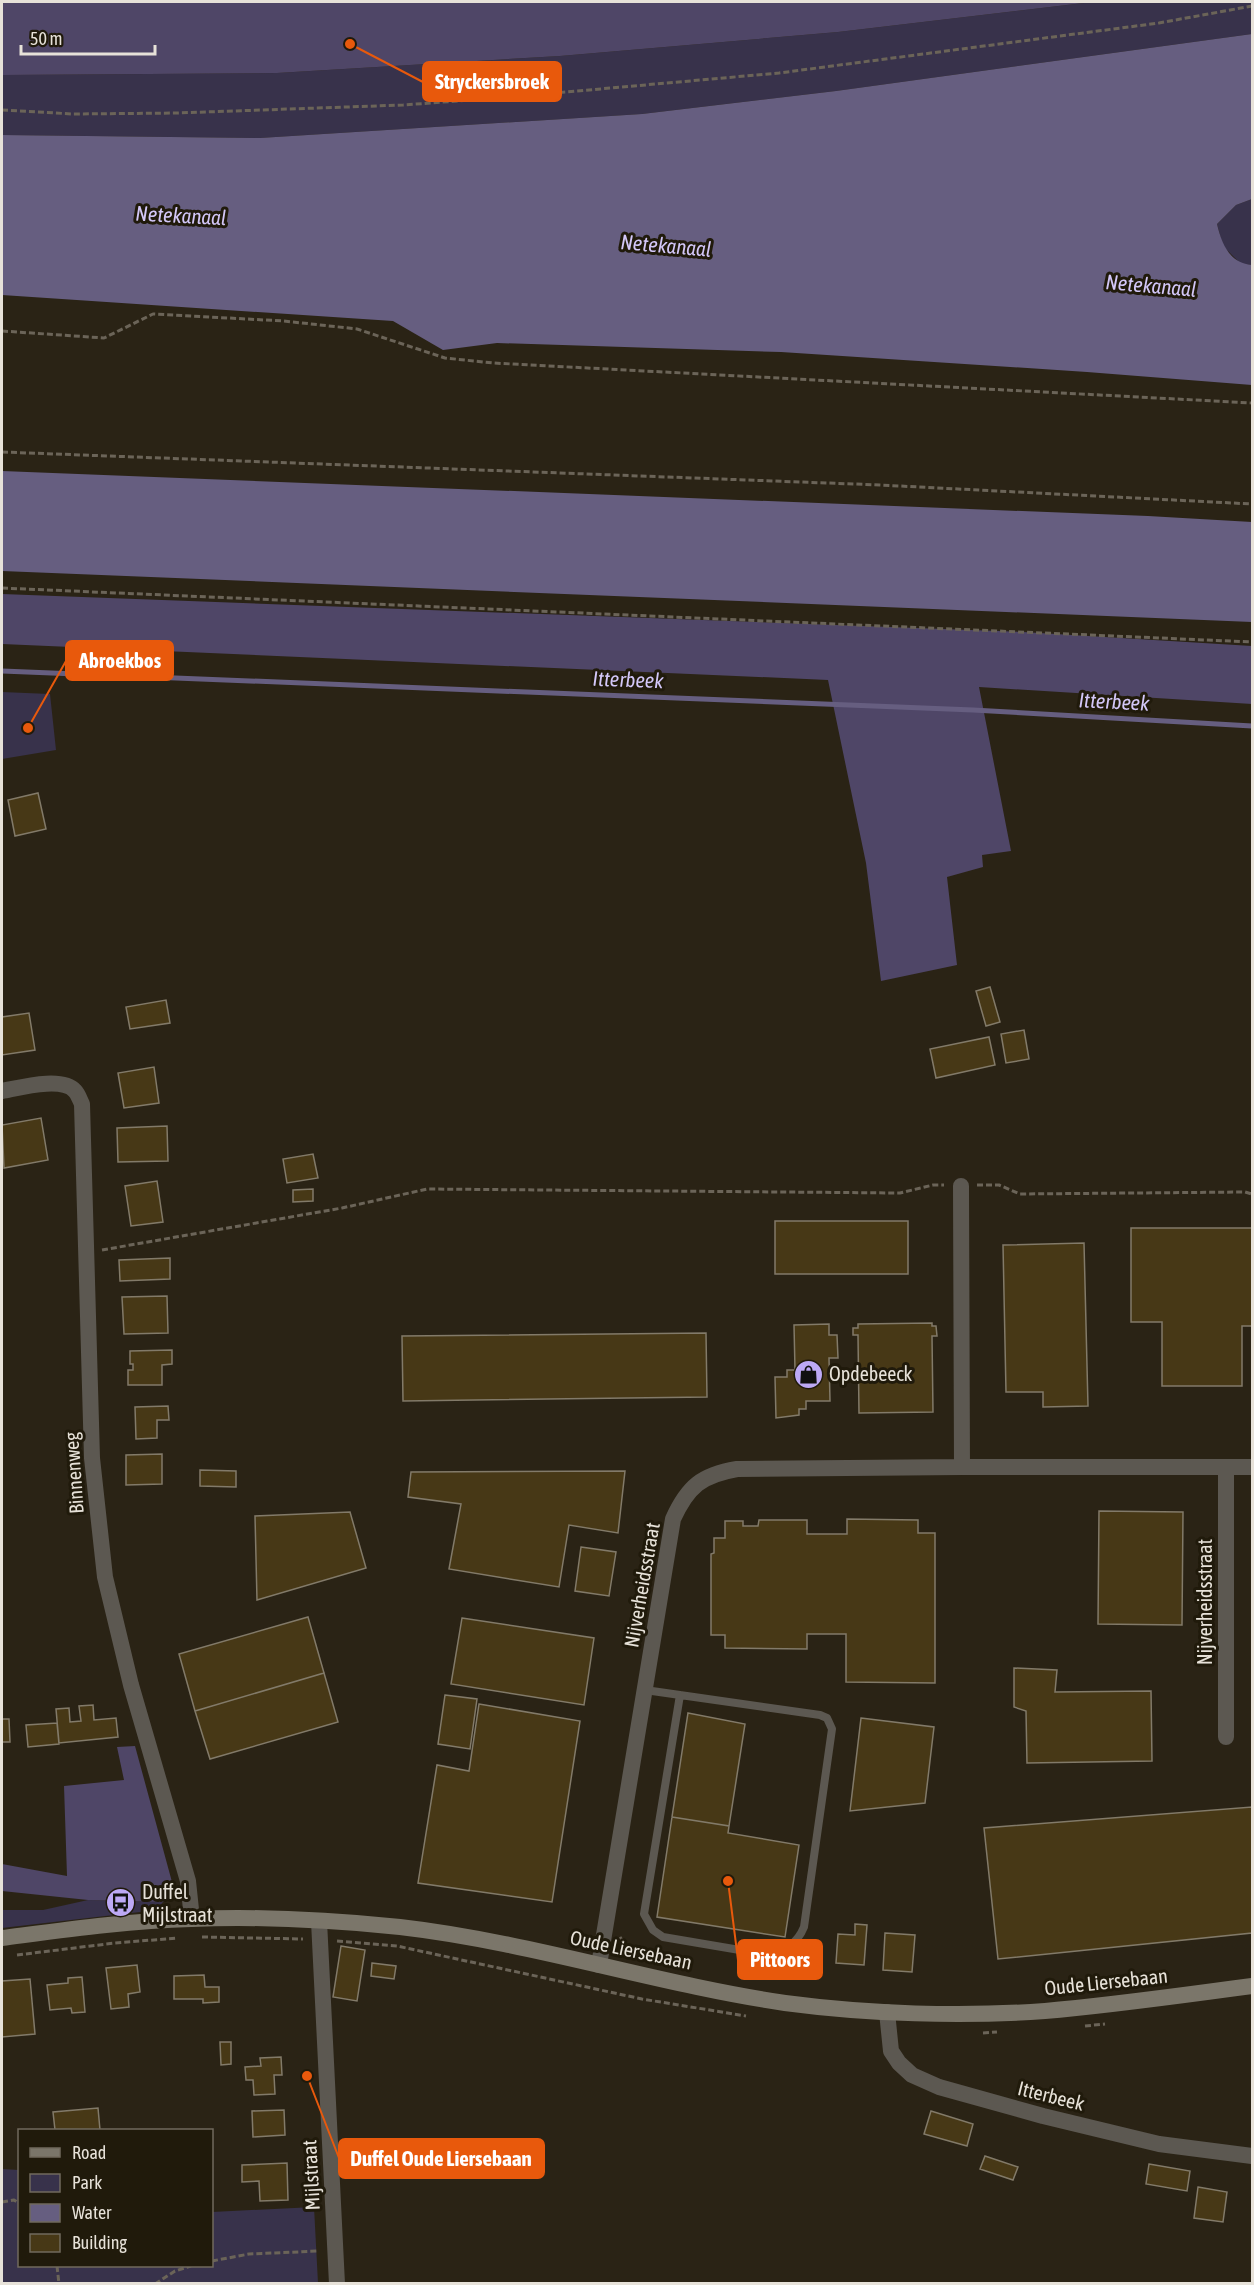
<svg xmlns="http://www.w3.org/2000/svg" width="1254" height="2285" font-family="'Asap Condensed',sans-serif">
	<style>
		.green { fill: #38324b }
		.forest { fill: #4f4667 }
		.water { fill: #665e80 }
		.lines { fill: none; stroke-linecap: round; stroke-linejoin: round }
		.stream { stroke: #665e80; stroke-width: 5 }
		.building { fill: #473816; stroke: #827a69; stroke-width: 1.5 }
		.path { stroke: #6b6458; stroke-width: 3; stroke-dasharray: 6 3; stroke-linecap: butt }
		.service { stroke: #5c5851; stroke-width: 8 }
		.minor { stroke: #5c5851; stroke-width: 16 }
		.tertiary { stroke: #5c5851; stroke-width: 16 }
		.secondary { stroke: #7b766a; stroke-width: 16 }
		.labels { text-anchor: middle; stroke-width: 6; stroke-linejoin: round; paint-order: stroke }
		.poi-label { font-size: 20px; fill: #e7e2d9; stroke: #201a0b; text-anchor: start }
		.street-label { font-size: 20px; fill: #e7e2d9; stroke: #201a0b }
		.water-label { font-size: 21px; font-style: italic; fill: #d3c7f8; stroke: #201a0b }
		.leader { fill: none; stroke: #e8590c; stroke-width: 2 }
		.callout-dot { fill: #e8590c; stroke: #201a0b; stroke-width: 2 }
		.callout { fill: #e8590c; stroke: #e8590c; stroke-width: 2 }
		.callout-label { font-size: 21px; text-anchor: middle; font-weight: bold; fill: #fff }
	</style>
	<rect width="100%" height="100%" fill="#2a2315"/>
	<path class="green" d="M1092,2H1252V34L836,91L642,114L260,138L2,135V75L277,73L560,56L838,32Z
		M1252,199V265L1241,264L1223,246L1217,224L1236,205Z
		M2,692L50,694L56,750L2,759Z
		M88,1900L163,1902L157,1910L2,1928V1910H43Z
		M2,2169L19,2170L20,2266H212V2212L314,2207L318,2283H3Z"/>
	<path class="forest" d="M2,2H1092L838,32L560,56L277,73L4,75H2Z
		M2,594L1023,632L1252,646V704L979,687L1011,851L982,855L983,867L947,877L957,965L881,981L866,863L828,680L2,644Z
		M135,1746L175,1893L163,1902L88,1900L2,1891V1864L67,1876L64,1786L124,1780L117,1747Z"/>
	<path class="water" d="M1252,34V199L1236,205L1217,224C1222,245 1230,263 1252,265V385L1087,372L781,352L497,343L443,350L393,321L2,295V135L260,138L642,114L836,91Z
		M2,471L1148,516L1252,522V622L2,571Z"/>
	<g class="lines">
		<path class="stream" d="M2,671L973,710L1252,726"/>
	</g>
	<path class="building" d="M38,793L46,829L15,836L8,800Z
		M990,987L1000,1022L986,1026L976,991Z
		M166,1000L170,1023L130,1029L126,1007Z
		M29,1013L35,1050L2,1055V1017Z
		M1024,1030L1029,1059L1006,1063L1001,1034Z
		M989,1037L995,1065L936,1078L930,1049Z
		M154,1067L159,1103L124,1108L118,1073Z
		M41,1118L48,1160L4,1168L2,1125Z
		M167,1126L168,1161L118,1162L117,1128Z
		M313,1154L318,1178L287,1183L283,1159Z
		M157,1181L163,1222L131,1226L125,1186Z
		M313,1189V1201L293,1202V1190Z
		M775,1221H908V1274H775Z
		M1131,1228H1252V1326H1242V1386H1162V1322H1131Z
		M1084,1243L1088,1406L1043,1407V1392H1006L1003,1245Z
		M170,1258V1279L120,1281L119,1260Z
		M167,1296L168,1333L124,1334L122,1297Z
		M932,1323V1326H936L937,1336H932L933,1412L859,1413L858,1335H853V1328H858V1324Z
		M829,1324V1335H837L838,1358H829L830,1401H806V1409H799V1415L776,1418L775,1377H787V1370H795L794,1325Z
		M706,1333L707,1397L403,1401L402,1336Z
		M172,1350V1364L162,1365V1385H128V1370H133V1364H130V1351Z
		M168,1406L169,1420H157V1438L136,1439L135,1407Z
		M162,1454V1484L126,1485V1455Z
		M200,1470L236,1471V1487L200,1486Z
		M625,1471L618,1533L569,1525L559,1587L449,1569L461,1504L408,1497L411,1472Z
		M1099,1511L1183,1512L1182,1625L1098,1624Z
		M350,1512L366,1568L257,1600L255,1516Z
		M847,1519L918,1520V1533H935V1683L846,1682V1634H807V1649L725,1648V1635H711V1554L714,1553V1538H725V1521H743V1526H758L759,1520H807V1534H847Z
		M581,1547L616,1552L609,1596L575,1591Z
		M308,1617L324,1673L195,1711L179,1654Z
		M462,1618L594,1638L584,1705L451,1684Z
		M1014,1668L1057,1670L1055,1692L1151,1691L1152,1761L1027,1763L1026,1711L1014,1707Z
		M324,1673L338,1722L210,1759L195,1711Z
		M445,1695L477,1699L470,1749L438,1744Z
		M479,1704L580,1721L552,1902L418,1883L437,1765L469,1771Z
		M93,1705L94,1720L116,1718L118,1737L59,1743L56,1709L69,1708L70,1722L81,1721L79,1706Z
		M688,1713L745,1724L729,1826L672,1817Z
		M861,1718L934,1727L925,1803L850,1811Z
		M2,1719H9L10,1742H2Z
		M57,1723L59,1744L28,1747L26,1725Z
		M1252,1807V1933L998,1959L984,1828Z
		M672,1817L729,1826L728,1833L799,1845L785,1937L657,1917Z
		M855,1924L867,1925L864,1965L836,1963L838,1934L855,1935Z
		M885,1933L915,1935L912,1972L883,1970Z
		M341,1946L365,1950L357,2001L333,1997Z
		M372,1963L396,1966L394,1979L371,1976Z
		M137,1965L140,1992L128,1994L129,2007L111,2009L106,1968Z
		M204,1975L205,1987H219V2002L203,2003V1999H174V1976Z
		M82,1977L85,2012L72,2013L71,2008L50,2010L47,1985L68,1983V1978Z
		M30,1979L35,2034L2,2037V1981Z
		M220,2042H231V2064L221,2065Z
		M281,2057L282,2075H274L275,2094L254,2095L253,2080H246L245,2067L261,2066L260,2058Z
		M98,2108L100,2130H55L53,2112Z
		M284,2110L285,2135L253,2137L252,2111Z
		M931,2111L973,2124L967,2146L924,2134Z
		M985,2156L1018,2167L1013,2180L980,2169Z
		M287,2163L288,2200L260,2201L259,2181L242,2182V2165Z
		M1149,2164L1190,2171L1187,2191L1146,2184Z
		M1198,2187L1227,2192L1223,2222L1194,2218Z"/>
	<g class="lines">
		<path class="path" d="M2,110L73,114L177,113L403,105L499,98L779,73L1159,23L1252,6
			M2,331L104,338L153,314L284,321L357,329L445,358L493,363L1252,403
			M2,452L880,485L1252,504
			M2,588L1252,642
			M977,1185H999L1020,1194L1245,1192L1252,1194
			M102,1250L342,1208L427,1189L900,1193L933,1185H944
			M202,1937L303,1939
			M620,1937L630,1952L638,1955
			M337,1941L397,1946L642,1999L746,2016
			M17,1955L115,1943L178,1938
			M1085,2026L1105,2024
			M983,2033L997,2032
			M2,2202L14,2200L20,2204
			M212,2261L249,2254L319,2251
			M57,2266L59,2284
			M155,2284L175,2271L191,2266"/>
		<path class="service" d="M645,1690L820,1715L827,1718L832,1729L804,1927C797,1944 786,1949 769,1955L663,1937L653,1930L644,1914L680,1695"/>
		<path class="minor" d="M2,1091C19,1088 62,1076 75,1091C78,1094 80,1100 82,1104L92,1458L105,1577L131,1685L188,1881L192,1919
			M961,1186L962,1467H1226V1737
			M1226,1467H1252
			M599,1965L673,1519C688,1486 702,1475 737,1469L962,1467
			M887,2012L891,2051L899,2063L912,2075L939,2087L1043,2116L1159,2144L1252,2156"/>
		<path class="tertiary" d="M319,1921L337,2284"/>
		<path class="secondary" d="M2,1938C64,1930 127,1921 191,1919C260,1916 331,1920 400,1927C530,1942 656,1984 785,2003C868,2014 962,2017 1045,2011C1114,2005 1183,1995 1252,1986"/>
	</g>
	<defs>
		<symbol id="shop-disc" viewBox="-11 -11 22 22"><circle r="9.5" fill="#bda9f5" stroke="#201a0b"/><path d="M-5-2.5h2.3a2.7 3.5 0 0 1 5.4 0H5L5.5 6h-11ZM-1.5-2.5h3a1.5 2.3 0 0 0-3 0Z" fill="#111"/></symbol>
		<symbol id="bus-disc" viewBox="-11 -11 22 22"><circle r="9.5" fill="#bda9f5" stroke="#201a0b"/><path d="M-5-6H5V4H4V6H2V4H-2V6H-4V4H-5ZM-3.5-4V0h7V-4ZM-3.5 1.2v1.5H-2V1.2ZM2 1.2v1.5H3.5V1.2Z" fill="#111"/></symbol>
	</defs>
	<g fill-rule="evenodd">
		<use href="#shop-disc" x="792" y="1358" width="33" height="33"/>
		<use href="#bus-disc" x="104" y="1886" width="33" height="33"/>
	</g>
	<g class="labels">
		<g class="poi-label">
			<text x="829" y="1381">Opdebeeck</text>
			<text x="142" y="1899">Duffel<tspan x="142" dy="23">Mijlstraat</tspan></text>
		</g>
		<g class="street-label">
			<text transform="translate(74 1473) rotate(-94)" y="7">Binnenweg</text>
			<text transform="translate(642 1585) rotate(-80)" y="7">Nijverheidsstraat</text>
			<text transform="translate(1205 1602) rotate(-90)" y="7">Nijverheidsstraat</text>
			<text transform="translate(631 1950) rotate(12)" y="7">Oude Liersebaan</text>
			<text transform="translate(1106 1982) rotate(-6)" y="7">Oude Liersebaan</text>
			<text transform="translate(1051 2096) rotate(14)" y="7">Itterbeek</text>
			<text transform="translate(311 2175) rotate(-93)" y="7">Mijlstraat</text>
		</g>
		<g class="water-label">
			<text transform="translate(181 216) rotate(3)" y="7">Netekanaal</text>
			<text transform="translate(666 246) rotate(5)" y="7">Netekanaal</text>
			<text transform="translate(1151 286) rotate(5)" y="7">Netekanaal</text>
			<text transform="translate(628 680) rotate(2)" y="7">Itterbeek</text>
			<text transform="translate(1114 702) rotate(3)" y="7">Itterbeek</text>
		</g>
	</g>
	<path class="leader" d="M350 44L423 82M28 728L66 661M728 1881L738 1960M307 2076L339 2158"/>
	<g class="callout-dot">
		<circle cx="350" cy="44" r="6"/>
		<circle cx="28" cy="728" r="6"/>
		<circle cx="728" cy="1881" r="6"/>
		<circle cx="307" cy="2076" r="6"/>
	</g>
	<g class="callout">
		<rect x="423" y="62" width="138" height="39" rx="6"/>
		<rect x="66" y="641" width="107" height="39" rx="6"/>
		<rect x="738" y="1940" width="84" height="39" rx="6"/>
		<rect x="339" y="2139" width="205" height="39" rx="6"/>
	</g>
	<g class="callout-label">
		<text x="492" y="89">Stryckersbroek</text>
		<text x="120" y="668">Abroekbos</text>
		<text x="780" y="1967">Pittoors</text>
		<text x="441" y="2166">Duffel Oude Liersebaan</text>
	</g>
	<rect width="1254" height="2285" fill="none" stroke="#e7e2d9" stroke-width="6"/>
	<rect x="18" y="2129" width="195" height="138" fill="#201a0b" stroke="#706a5d" stroke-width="1.5"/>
	<rect x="30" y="2148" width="30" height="9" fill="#7b766a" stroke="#706a5d" stroke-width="1.5"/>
	<text x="72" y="2159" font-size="18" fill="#e7e2d9">Road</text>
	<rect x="30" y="2174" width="30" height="18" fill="#38324b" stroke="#706a5d" stroke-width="1.5"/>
	<text x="72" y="2189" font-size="18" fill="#e7e2d9">Park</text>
	<rect x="30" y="2204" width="30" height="18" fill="#665e80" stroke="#706a5d" stroke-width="1.5"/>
	<text x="72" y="2219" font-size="18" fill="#e7e2d9">Water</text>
	<rect x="30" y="2234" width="30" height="18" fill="#473816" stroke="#706a5d" stroke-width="1.5"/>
	<text x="72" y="2249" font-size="18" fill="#e7e2d9">Building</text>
	<path d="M21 45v9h134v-9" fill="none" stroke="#e7e2d9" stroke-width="3"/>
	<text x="30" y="45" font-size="18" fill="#e7e2d9" stroke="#201a0b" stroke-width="4.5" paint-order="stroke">50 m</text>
</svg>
